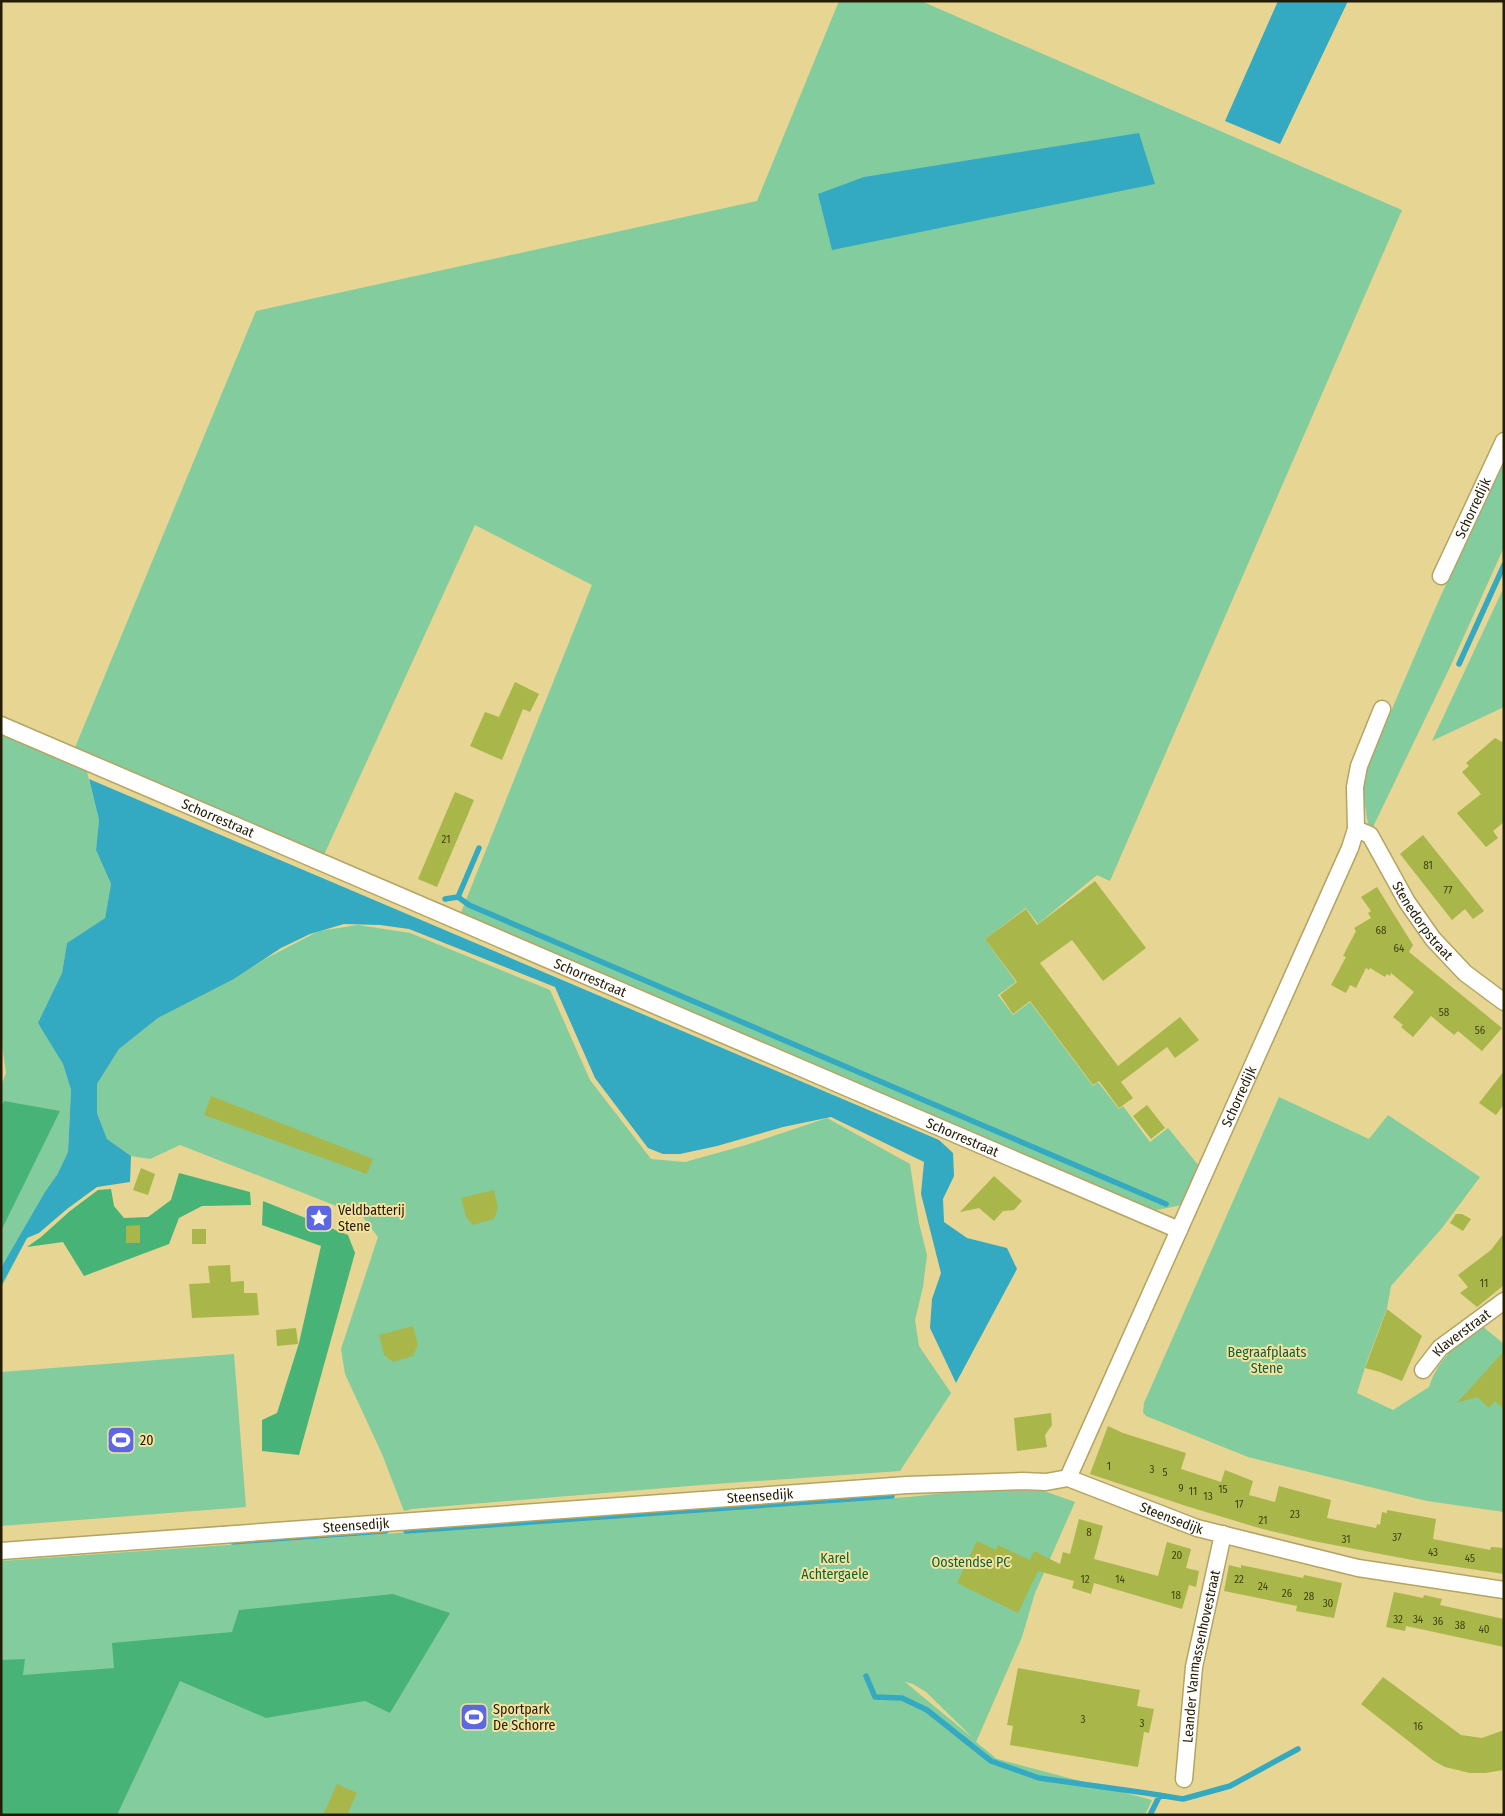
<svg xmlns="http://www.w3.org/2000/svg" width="1505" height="1816" font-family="'Fira Sans Condensed',sans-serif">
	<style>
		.green { fill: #83cc9e; fill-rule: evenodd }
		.forest { fill: #48b377 }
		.water { fill: #34a9c2 }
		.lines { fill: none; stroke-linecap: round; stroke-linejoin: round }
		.stream { stroke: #34a9c2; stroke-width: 5.5 }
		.building { fill: #a9b649 }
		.minor-casing { stroke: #b4a463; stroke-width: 19 }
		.minor { stroke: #fff; stroke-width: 16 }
		.labels { text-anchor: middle; stroke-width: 4; stroke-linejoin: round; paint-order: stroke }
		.number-label { font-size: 11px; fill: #444214 }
		.street-label { font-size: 14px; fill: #231c02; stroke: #f3e29f }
		.poi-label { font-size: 14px; fill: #231c02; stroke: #f3e29f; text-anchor: start }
		.park-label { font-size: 14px; fill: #136139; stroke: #f3e29f }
	</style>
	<rect width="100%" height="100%" fill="#e6d593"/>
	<path class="green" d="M839,1H921L1402,210L1110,881L1097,875L1038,924L1026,908L985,939L1016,982L998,995L1013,1015L1030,1002L1093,1086L1098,1082L1119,1109L1123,1106L1150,1142L1168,1128L1199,1166L1182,1205L1157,1210L1127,1201L460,915L592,585L475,525L323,857L74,750L256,311L757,201Z
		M1504,455V547L1451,665L1373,827L1368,824L1361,781L1438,602Z
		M1504,587V707L1432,741Z
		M1,732L86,768L99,820L96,850L111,884L105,918L67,943L62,973L39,1023L63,1064L71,1090L68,1152L27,1238L1,1288V1086L6,1073L1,1037Z
		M358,925L410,933L550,990L590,1080L651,1159L685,1162L746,1145L827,1118L910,1164L919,1223L927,1255L923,1287L915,1320L919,1346L951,1393L900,1471L701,1485L412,1509L404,1511L382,1454L345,1374L341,1349L378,1237L362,1216L180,1145L150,1159L131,1156L107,1139L97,1113V1084L119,1049L158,1018L234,979L265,959L319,931Z
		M1279,1097L1369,1139L1388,1115L1480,1177L1442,1228L1391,1286L1387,1308L1367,1361L1357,1393L1393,1410L1429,1387C1440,1355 1457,1346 1482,1326L1504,1344V1512L1427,1501L1248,1457L1146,1416L1143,1412L1144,1403Z
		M234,1354L246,1507L1,1526V1372Z
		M955,1489L1044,1491L1075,1502L1035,1593L1022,1637L976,1742L997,1759L1152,1800L1145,1815H1V1561L909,1497L945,1493ZM905,1682L913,1684L926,1692L974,1739Z"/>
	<path class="forest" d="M4,1101L60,1111L1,1231V1108Z
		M179,1173L250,1192L251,1205L202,1206L179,1218L169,1244L84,1276L63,1242L27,1247L41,1237L70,1211L98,1190L111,1189L114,1206L124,1218L148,1217L171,1200Z
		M263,1201L348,1235L355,1253L299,1455L262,1451V1420L277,1413L299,1343L321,1246L262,1225Z
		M393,1594L450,1613L390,1713L365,1701L266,1718L180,1681L117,1815H1V1660L25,1659L23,1675L114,1668L112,1643L232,1632L239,1610Z"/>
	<path class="water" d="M1278,1H1348L1280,144L1225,121Z
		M1139,133L1155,184L832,250L818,194L864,177Z
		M89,779L939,1140L953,1153L954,1176L943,1199L944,1222L967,1238L1007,1248L1017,1269L956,1383L930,1328L932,1299L941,1273L921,1194L924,1162L831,1117L783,1127L717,1146L680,1154H663L648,1148L595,1078L555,987L409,929L380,925L344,924L310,934L281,948L234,979L158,1018L119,1049L97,1084V1113L107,1139L131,1156L130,1182L97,1187L67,1209L39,1233L27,1238L1,1286V1268L45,1192L57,1175L68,1152L71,1090L63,1064L38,1023L62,973L67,943L105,918L111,884L96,850L99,820Z"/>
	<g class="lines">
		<path class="stream" d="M1459,664L1504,565
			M458,897L469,905L1166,1204
			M445,899L458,897L479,848
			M406,1531L892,1496
			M233,1542L386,1531
			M866,1676L875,1697L902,1698L927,1710L991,1761L1039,1778L1146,1793L1183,1799L1230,1786L1298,1749
			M1150,1815L1160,1795"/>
	</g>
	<path class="building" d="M515,682L539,694L530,712L523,709L502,760L470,746L485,712L499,717Z
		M1495,738L1504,743V822L1493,831L1498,838L1486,847L1457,813L1481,794L1462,772L1469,766L1466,763Z
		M455,792L474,800L437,887L418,879Z
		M1423,835L1484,911L1473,919L1465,909L1452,920L1400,854Z
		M1095,881L1146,948L1103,981L1072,940L1040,963L1118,1066L1180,1017L1199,1040L1175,1058L1167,1047L1121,1082L1133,1098L1119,1108L1099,1081L1093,1085L1030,1001L1013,1014L1000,995L1017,982L985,939L1026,909L1037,925Z
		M1377,887L1413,945L1409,952L1502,1028L1482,1051L1458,1031L1454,1035L1431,1016L1413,1037L1401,1027L1403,1025L1393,1017L1414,992L1391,973L1390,976L1387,974L1385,977L1370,968L1369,970L1366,968L1356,988L1350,985L1346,993L1331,985L1346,957L1343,956L1356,931L1354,928L1371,918L1368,913L1371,911L1361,897Z
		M1504,1071V1104L1496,1115L1479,1103Z
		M211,1096L373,1159L367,1174L204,1115Z
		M1147,1105L1165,1128L1151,1139L1133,1116Z
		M141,1168L155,1174L148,1195L133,1190Z
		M994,1176L1022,1201L1014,1210L1003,1211L994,1221L979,1208L960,1212Z
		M494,1190L498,1208L494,1219L473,1225L466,1217L461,1198Z
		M1456,1214H1462L1471,1219L1463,1231L1450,1223Z
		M140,1225V1243H126V1226Z
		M192,1229H206V1244H192Z
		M1504,1233V1285L1477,1307L1460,1293L1468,1287L1458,1275L1491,1250Z
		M230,1265L231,1282L244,1281V1293H257L259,1315L192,1318L189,1284L210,1283L208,1266Z
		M1387,1309L1422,1336L1402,1381L1380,1372L1365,1368Z
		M413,1326L418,1345L413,1356L393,1362L384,1355L379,1335Z
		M296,1328L298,1344L277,1346L276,1330Z
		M1504,1351V1409L1495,1401L1489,1408L1477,1397L1457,1403Z
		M1051,1413L1052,1425L1045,1435L1047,1447L1017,1451L1014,1418Z
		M1108,1426L1123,1433L1186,1453L1181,1469L1221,1482L1225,1470L1253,1481L1249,1495L1275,1502L1279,1486L1331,1500L1327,1518L1376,1528L1377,1524L1380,1525L1382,1512L1387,1513V1510L1436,1519L1433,1539L1490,1550L1491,1547L1504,1548V1574L1412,1560L1313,1541L1259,1528L1186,1506L1090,1474Z
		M1079,1519L1103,1526L1094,1559L1158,1576L1167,1542L1191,1549L1186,1568L1199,1571L1196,1587L1189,1585L1182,1609L1094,1583L1091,1594L1072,1588L1074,1581L1038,1571L1018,1613L957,1583L977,1541L996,1550L998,1545L1030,1560L1034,1551L1060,1564L1063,1552L1070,1554Z
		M1229,1565L1241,1568V1565L1303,1578L1304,1575L1342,1583L1334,1618L1296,1611L1297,1606L1224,1591Z
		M1394,1592L1423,1598L1424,1595L1442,1599L1440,1605L1504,1619V1647L1406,1626L1405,1631L1386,1627Z
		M1018,1668L1140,1690L1137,1706L1154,1709L1149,1733L1144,1732L1138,1767L1010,1745L1013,1726L1007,1725Z
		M1383,1677L1461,1735L1482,1738L1504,1730V1770L1485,1773H1470L1445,1767L1434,1761L1361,1704Z
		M337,1784L357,1793L347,1815H323Z"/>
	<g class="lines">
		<defs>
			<g id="minor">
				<path id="s1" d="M1441,576L1504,441"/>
				<path id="s2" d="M1,725L1179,1230"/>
				<path id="s3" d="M1356,829L1370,835L1407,902L1433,939L1465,973L1504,1002"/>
				<path id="s4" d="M1423,1370L1440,1348L1504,1301"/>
				<path id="s5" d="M1068,1478L1350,848L1356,829L1355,787L1359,766L1382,709"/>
				<path id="s6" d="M1,1551L907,1485L1022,1481L1046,1482L1068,1478L1197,1528L1358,1568L1504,1590"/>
				<path id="s7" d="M1184,1779L1194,1667L1223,1534"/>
			</g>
		</defs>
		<use href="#minor" class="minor-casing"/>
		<use href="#minor" class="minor"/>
	</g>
	<defs>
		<symbol id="sight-square" viewBox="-11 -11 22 22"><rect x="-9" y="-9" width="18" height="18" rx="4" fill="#5d67df" stroke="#f3e29f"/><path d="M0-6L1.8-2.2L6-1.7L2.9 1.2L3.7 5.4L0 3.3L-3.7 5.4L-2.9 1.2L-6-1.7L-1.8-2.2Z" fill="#fff"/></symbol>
		<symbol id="stadium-square" viewBox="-11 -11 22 22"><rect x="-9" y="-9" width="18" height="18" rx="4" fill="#5d67df" stroke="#f3e29f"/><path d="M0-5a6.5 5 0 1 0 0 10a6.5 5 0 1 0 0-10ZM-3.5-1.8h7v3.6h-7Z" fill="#fff"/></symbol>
	</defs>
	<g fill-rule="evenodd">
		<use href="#sight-square" x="303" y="1202" width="32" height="32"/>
		<use href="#stadium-square" x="105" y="1424" width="32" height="32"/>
		<use href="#stadium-square" x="458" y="1701" width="32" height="32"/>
	</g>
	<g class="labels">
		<g class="number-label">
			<text x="446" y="843">21</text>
			<text x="1428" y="869">81</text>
			<text x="1448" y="894">77</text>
			<text x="1381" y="934">68</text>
			<text x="1399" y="952">64</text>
			<text x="1444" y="1016">58</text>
			<text x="1480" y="1034">56</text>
			<text x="1484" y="1287">11</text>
			<text x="1109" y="1470">1</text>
			<text x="1152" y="1473">3</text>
			<text x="1165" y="1476">5</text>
			<text x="1181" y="1492">9</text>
			<text x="1223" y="1493">15</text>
			<text x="1193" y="1495">11</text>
			<text x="1208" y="1500">13</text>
			<text x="1239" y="1508">17</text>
			<text x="1295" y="1518">23</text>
			<text x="1263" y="1524">21</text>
			<text x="1089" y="1536">8</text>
			<text x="1397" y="1541">37</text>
			<text x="1346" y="1543">31</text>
			<text x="1433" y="1556">43</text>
			<text x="1177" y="1559">20</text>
			<text x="1470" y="1562">45</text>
			<text x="1085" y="1583">12</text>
			<text x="1120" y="1583">14</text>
			<text x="1239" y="1583">22</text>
			<text x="1263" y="1590">24</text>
			<text x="1287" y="1597">26</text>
			<text x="1176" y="1599">18</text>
			<text x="1309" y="1600">28</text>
			<text x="1328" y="1607">30</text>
			<text x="1398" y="1623">32</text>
			<text x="1418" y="1623">34</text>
			<text x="1438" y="1625">36</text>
			<text x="1460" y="1629">38</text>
			<text x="1484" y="1633">40</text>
			<text x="1083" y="1723">3</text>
			<text x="1142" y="1727">3</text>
			<text x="1418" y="1730">16</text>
		</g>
		<g class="street-label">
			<text dy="5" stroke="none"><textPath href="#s1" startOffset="75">Schorredijk</textPath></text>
			<text dy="5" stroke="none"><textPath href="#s2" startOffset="236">Schorrestraat</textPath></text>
			<text dy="5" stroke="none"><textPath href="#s3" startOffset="116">Stenedorpstraat</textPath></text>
			<text dy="5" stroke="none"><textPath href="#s2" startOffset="641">Schorrestraat</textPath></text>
			<text dy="5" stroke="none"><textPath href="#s5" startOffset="418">Schorredijk</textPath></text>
			<text dy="5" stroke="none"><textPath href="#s2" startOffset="1046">Schorrestraat</textPath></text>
			<text dy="5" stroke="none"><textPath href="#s4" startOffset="54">Klaverstraat</textPath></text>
			<text dy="5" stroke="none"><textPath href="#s6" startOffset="761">Steensedijk</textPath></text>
			<text dy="5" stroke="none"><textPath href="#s6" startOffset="1181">Steensedijk</textPath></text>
			<text dy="5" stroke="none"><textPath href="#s6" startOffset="356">Steensedijk</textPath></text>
			<text dy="5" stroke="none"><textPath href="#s7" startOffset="124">Leander Vanmassenhovestraat</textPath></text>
		</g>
		<g class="poi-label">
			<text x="338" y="1215">Veldbatterij<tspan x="338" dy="16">Stene</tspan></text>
			<text x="140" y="1445">20</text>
			<text x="493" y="1714">Sportpark<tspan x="493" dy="16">De Schorre</tspan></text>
		</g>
		<g class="park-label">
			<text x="1267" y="1357">Begraafplaats<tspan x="1267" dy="16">Stene</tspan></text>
			<text x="835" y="1563">Karel<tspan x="835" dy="16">Achtergaele</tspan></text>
			<text x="971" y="1567">Oostendse PC</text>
		</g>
	</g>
	<rect width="1505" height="1816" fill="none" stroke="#231c02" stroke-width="5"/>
</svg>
